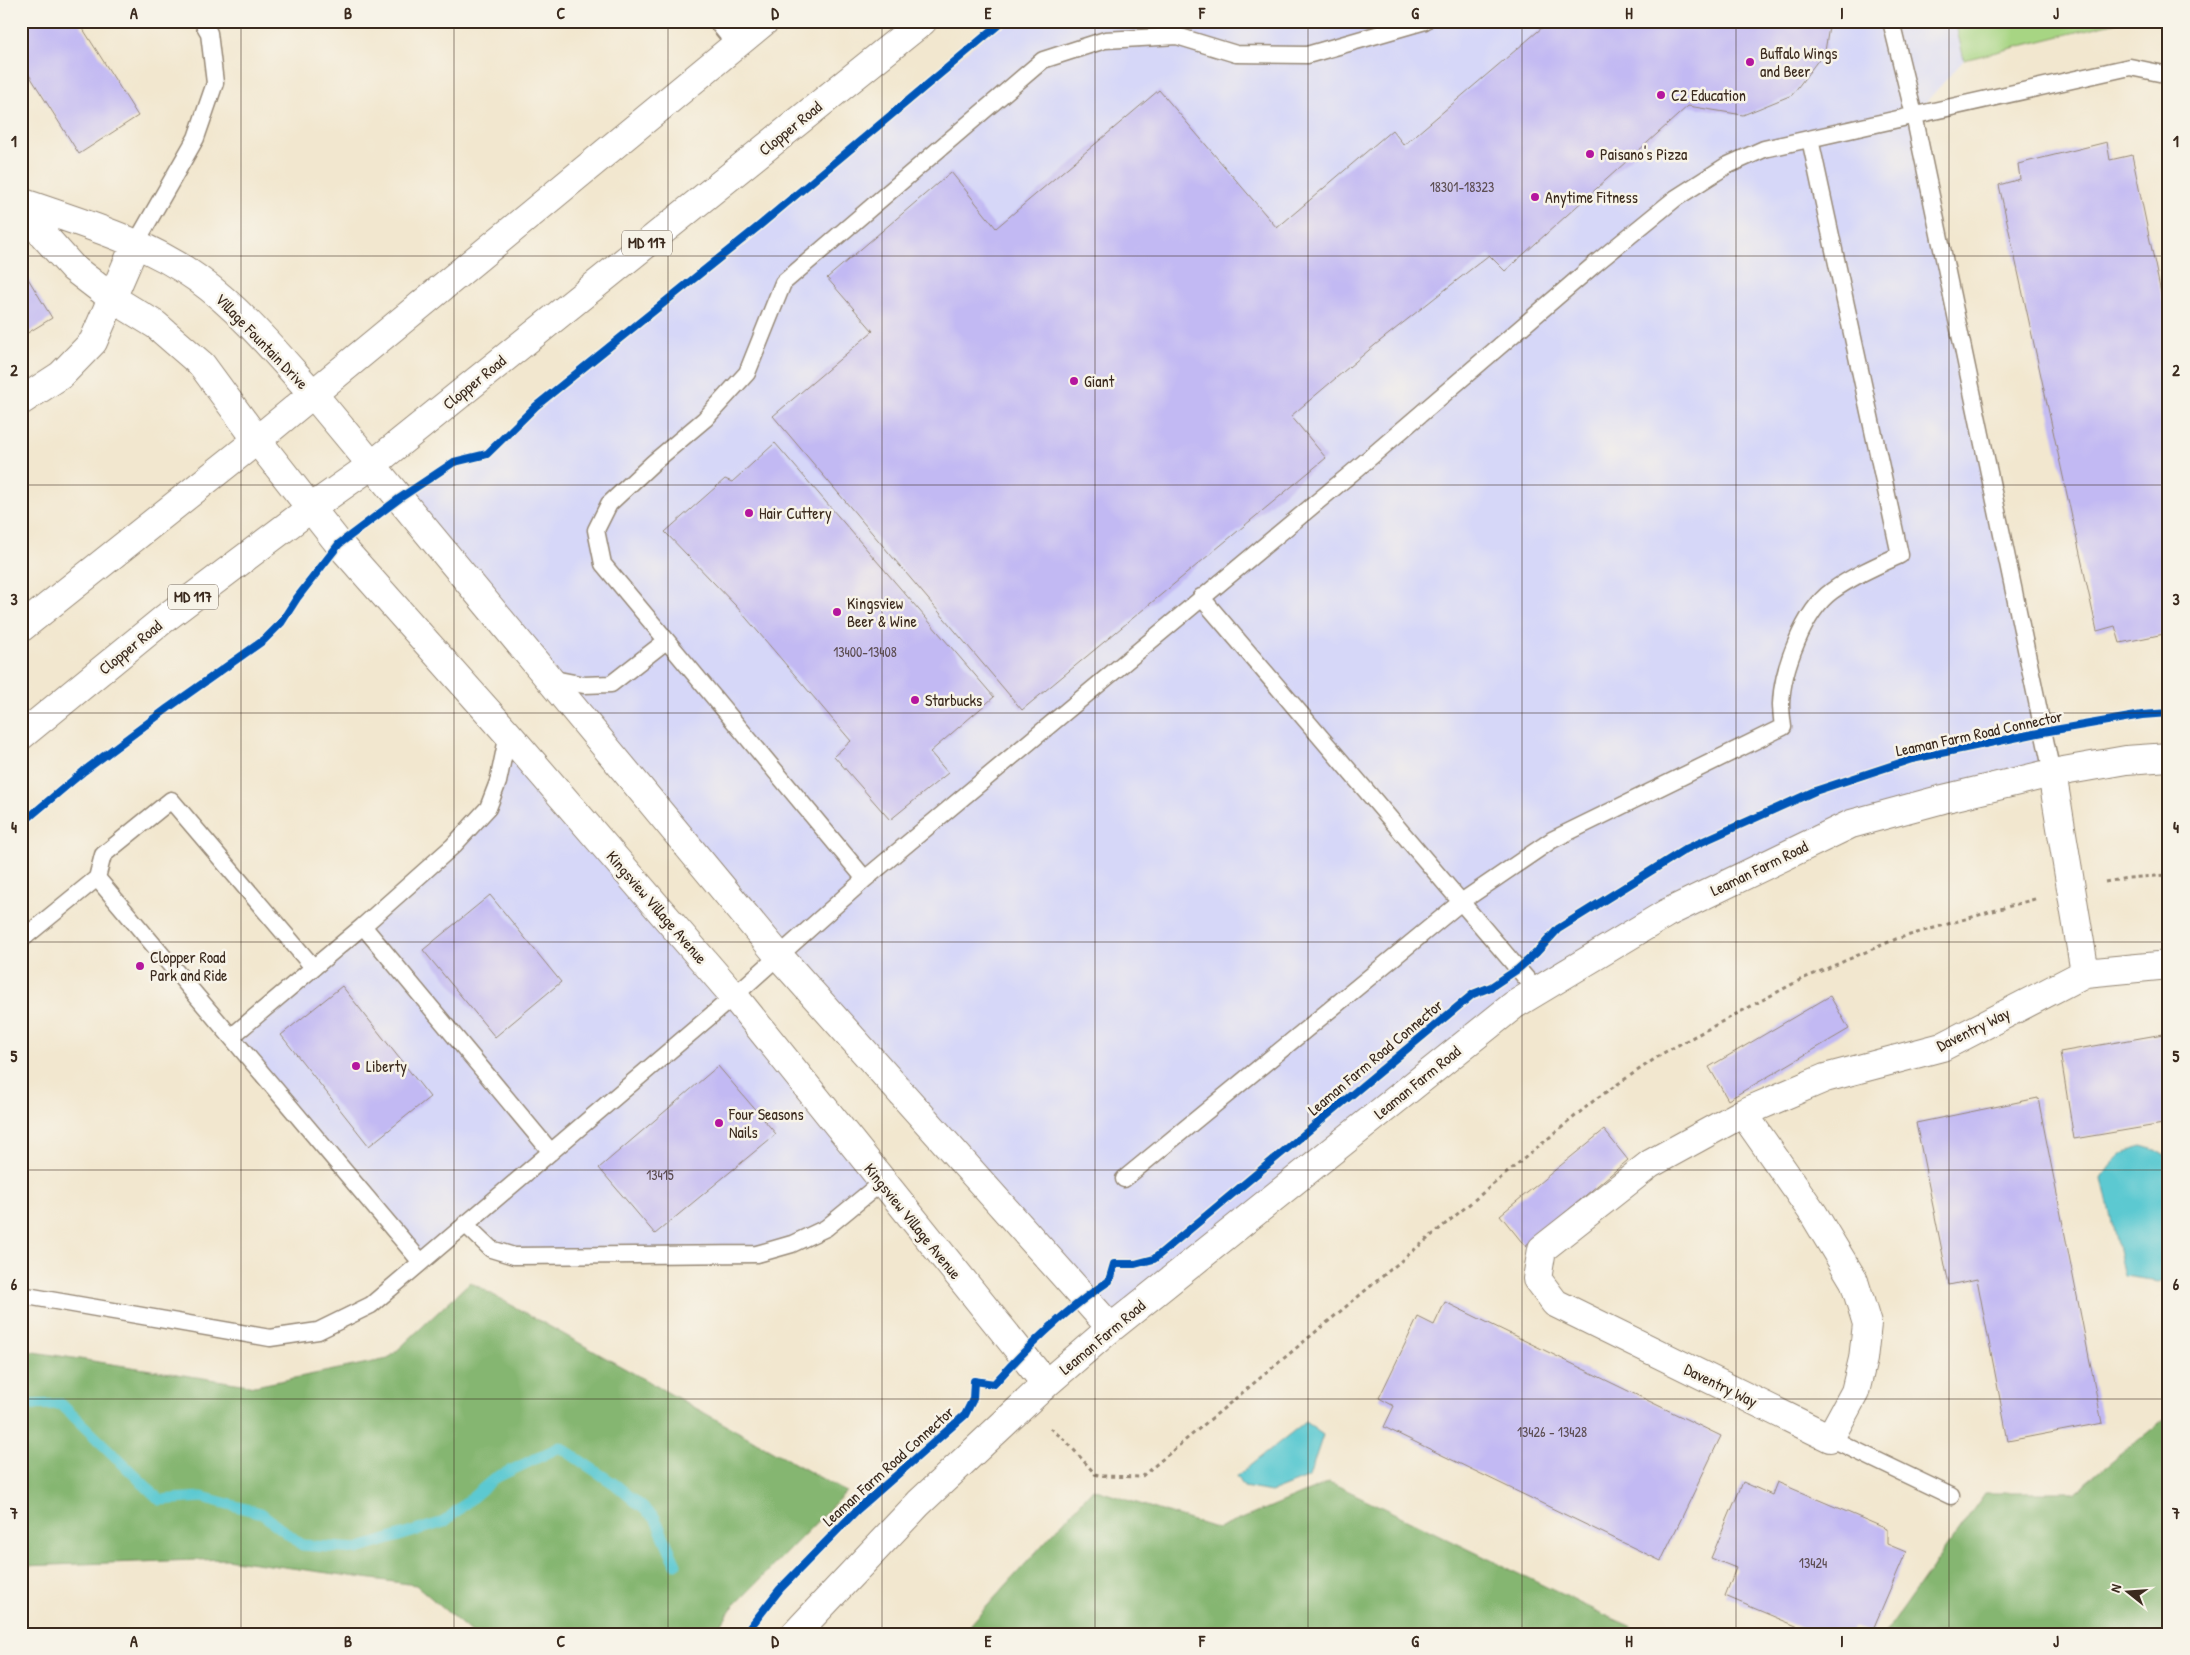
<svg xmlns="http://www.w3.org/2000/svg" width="2190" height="1655" font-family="'Patrick Hand',sans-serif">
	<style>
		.built { fill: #d6d7f8 }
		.green { fill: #a7d583; stroke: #718050 }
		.forest { fill: #85b671; stroke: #607048 }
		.water { fill: #5bc9d1; stroke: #4b7a78 }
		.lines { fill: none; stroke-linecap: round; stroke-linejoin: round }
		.stream { stroke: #5bc9d1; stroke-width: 11 }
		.building { fill: #c2b9f3 }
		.lane-casing { stroke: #968876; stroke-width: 19 }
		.street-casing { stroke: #968876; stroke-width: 30 }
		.secondary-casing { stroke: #968876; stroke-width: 30 }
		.primary-casing { stroke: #968876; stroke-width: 30 }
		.path { stroke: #968876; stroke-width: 3; stroke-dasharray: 4 4; stroke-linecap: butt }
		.lane { stroke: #fff; stroke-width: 16 }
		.street { stroke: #fff; stroke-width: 28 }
		.secondary { stroke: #fff; stroke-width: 28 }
		.primary { stroke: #fff; stroke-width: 28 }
		.cycleway-casing { stroke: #f7f3e8; stroke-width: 11 }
		.cycleway { stroke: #0057b8; stroke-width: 8 }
		.grid { fill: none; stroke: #3b2a1e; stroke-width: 1; stroke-opacity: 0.55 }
		.poi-dot { fill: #b5179e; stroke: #f7f3e8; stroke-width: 2 }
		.labels { text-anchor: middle; stroke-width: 5; stroke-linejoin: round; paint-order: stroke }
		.number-label { font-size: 14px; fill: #5d4e53 }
		.shield { fill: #f7f3e8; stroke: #73665b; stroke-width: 1 }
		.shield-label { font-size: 15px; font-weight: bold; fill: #3b2a1e }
		.poi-label { font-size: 16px; fill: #3b2a1e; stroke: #f7f3e8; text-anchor: start }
		.street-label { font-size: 16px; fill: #3b2a1e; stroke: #f7f3e8 }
		.neatline { fill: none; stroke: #3b2a1e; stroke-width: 2 }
		.grid-label { font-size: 16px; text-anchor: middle; font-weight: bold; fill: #3b2a1e }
	</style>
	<rect width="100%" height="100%" fill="#f7f3e8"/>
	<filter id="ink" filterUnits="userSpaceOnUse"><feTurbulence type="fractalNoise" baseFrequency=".02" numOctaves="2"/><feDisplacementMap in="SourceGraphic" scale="10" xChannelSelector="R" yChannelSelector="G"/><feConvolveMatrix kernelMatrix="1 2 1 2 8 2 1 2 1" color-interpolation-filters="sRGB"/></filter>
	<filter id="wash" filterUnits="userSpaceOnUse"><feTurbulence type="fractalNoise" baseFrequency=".0096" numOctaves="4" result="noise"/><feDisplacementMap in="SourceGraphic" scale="20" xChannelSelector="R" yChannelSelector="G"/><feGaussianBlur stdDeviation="1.12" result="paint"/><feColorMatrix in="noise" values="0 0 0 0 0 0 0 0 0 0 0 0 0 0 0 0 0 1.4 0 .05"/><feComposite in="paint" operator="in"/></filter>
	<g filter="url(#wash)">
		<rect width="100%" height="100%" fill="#f2e7cf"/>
		<path class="built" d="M1003,21H1955L1964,60L1914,115L2052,773L1851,824L1514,1005L1111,1328L400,498L454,462L487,454L536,406L759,226Z
			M508,734L882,1182L843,1215L757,1254L514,1256L465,1224L421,1262L231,1037L488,808Z"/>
		<path class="green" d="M1955,21H2121L1964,60Z"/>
		<path class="forest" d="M470,1282L846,1492L731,1609L715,1634H473L416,1585L226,1559L21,1566V1350L255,1386L388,1359Z
			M2169,1415V1634H1885L1985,1493H2074Z
			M1330,1482L1596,1611L1648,1634H962L1093,1489L1218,1529Z"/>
		<path class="water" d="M2141,1146L2155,1150L2167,1157L2169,1163V1278L2159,1281L2124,1276L2102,1178C2112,1162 2121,1152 2141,1146Z
			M1305,1422L1323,1435L1309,1477L1271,1492L1244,1487L1237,1476Z"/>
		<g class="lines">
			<path class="stream" d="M21,1405L61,1404L160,1500L202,1497L261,1513L302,1545L357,1549L444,1522L495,1478L560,1447L616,1485L655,1518L676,1564"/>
		</g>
		<g id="blocks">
			<path class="building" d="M21,21H78L138,116L79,154L21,62Z
				M1550,21H1830L1825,51L1792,95L1743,115L1688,106L1505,271L1489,255L1375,345L1291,416L1326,458L1022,710L773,416L873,331L827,278L951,172L996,228L1159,90L1277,228L1392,130L1404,145Z
				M2107,142L2110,160L2132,155L2169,331V633L2120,643L2115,626L2097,631L1999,185L2020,179L2018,164Z
				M21,267L52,318L21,337Z
				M775,443L994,697L930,752L948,773L890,820L834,756L851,741L736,606L665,532L725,479L732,482Z
				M490,895L561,982L495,1037L423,950Z
				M342,986L430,1097L369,1146L281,1035Z
				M1830,996L1849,1029L1728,1100L1709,1067Z
				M2169,1033V1123L2074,1139L2060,1052Z
				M718,1066L776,1134L655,1234L599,1168Z
				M2038,1098L2102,1423L2008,1441L1977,1279L1949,1285L1916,1123Z
				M1604,1130L1628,1160L1525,1246L1500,1215Z
				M1445,1302L1721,1436L1661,1561L1384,1427L1394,1406L1379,1398L1418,1317L1434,1325Z
				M1743,1482L1772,1495L1777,1482L1887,1529V1544L1906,1552L1871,1634L1852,1628L1850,1634H1815L1725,1596L1736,1568L1711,1558Z"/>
		</g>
	</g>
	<g filter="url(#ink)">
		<use href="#blocks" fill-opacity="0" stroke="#968876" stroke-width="1"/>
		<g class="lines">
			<defs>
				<path id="lane" d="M716,21L735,44
					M1891,21L1914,115L2052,773
					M136,243L196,138L215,83L209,33L202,21
					M1201,597L1537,991
					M549,678L584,685L611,684L666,641
					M97,878L421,1262
					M865,879L603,564L596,530L609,504L654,462L705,419L747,373L783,283L1043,60L1105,40L1177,36L1236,54L1307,55L1425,21
					M363,926L551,1152
					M21,940L97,878L103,855L171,800L313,967
					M231,1037L363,926L453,846L488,808L498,782L508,734
					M1124,1179L1461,902L1552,840L1783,727C1782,719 1781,711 1781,704C1782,670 1804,611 1832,591C1853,576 1876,566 1900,555L1810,139
					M465,1224L491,1249L514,1256L757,1254L792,1244L826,1228L882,1182
					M21,1295L270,1338L318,1331L371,1305L734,996L865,879L1359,467L1595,264L1676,198L1726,166L1764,149L2130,67L2169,75
					M1830,1438L1951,1496"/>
				<path id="street" d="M21,202C81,223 146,241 198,279C242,311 277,354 313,394
					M21,210L73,268L112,298L156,325L202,365L257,440
					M21,401L61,375L93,342L136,243
					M2052,773L2085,973
					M1743,1113L1813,1213L1854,1281L1867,1324L1863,1359L1855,1392L1830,1438L1555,1303L1537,1279L1542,1249L1650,1164Z
					M1743,1113L1825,1078L1942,1047L2085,973L2169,965"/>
				<path id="secondary" d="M313,394L778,955L1111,1328
					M257,440L339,544L508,734L734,996L1046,1384
					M795,1634L919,1503L1046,1384L1111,1328L1514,1005L1667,913L1851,824L1943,799L2052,773L2126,760L2169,757"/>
				<path id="primary" d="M21,628L257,440L765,21
					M21,736L164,619L311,508L372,465L923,21"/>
			</defs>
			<use href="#lane" class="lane-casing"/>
			<use href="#street" class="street-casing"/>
			<use href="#secondary" class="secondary-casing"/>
			<use href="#primary" class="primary-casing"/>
			<path class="path" d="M2105,882L2128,878L2169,875
				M1050,1428L1066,1441L1095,1474L1102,1476L1141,1477L1597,1098L1665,1052L1800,980L1896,939L2038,898"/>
			<use href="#lane" class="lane"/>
			<use href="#street" class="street"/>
			<use href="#secondary" class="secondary"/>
			<use href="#primary" class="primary"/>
			<defs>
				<path id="cycleway" d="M21,824L84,771L168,708L264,640L281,623L297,598L339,544L400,498L454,462L487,454L536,406L759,226L1003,21
					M745,1634L780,1589L857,1510L965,1415L973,1399L974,1381L994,1384C1029,1345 1065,1310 1109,1281L1114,1264H1135L1154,1259L1473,994L1491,987L1518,969L1536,953L1558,929L1686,849L1815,791L1912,759L2043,732L2142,715L2169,713"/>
			</defs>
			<use href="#cycleway" class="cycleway-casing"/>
			<use href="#cycleway" class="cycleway"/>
		</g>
	</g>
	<path class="grid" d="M241,21V1634M454,21V1634M668,21V1634M882,21V1634M1095,21V1634M1308,21V1634M1522,21V1634M1736,21V1634M1949,21V1634M21,256H2169M21,485H2169M21,713H2169M21,942H2169M21,1170H2169M21,1399H2169"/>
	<g class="poi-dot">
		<circle cx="1750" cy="62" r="5"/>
		<circle cx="1661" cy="95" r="5"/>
		<circle cx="1590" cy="154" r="5"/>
		<circle cx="1535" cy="197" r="5"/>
		<circle cx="1074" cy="381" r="5"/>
		<circle cx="749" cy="513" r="5"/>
		<circle cx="837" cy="612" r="5"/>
		<circle cx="915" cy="700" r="5"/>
		<circle cx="140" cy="966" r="5"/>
		<circle cx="356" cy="1066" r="5"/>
		<circle cx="719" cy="1123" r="5"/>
	</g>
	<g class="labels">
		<g class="number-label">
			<text x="1462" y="192">18301-18323</text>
			<text x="865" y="657">13400-13408</text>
			<text x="660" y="1180">13415</text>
			<text x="1552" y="1437">13426 - 13428</text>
			<text x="1813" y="1568">13424</text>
		</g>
		<g class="shield">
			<rect x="622" y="230.5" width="50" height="25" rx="4"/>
			<rect x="168" y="584.5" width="50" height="25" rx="4"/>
		</g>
		<g class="shield-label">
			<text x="647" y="248">MD 117</text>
			<text x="193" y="602">MD 117</text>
		</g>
		<g class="poi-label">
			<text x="1760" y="59">Buffalo Wings<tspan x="1760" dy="18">and Beer</tspan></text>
			<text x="1671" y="101">C2 Education</text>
			<text x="1600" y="160">Paisano's Pizza</text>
			<text x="1545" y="203">Anytime Fitness</text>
			<text x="1084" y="387">Giant</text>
			<text x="759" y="519">Hair Cuttery</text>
			<text x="847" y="609">Kingsview<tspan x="847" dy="18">Beer &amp; Wine</tspan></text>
			<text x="925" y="706">Starbucks</text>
			<text x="150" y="963">Clopper Road<tspan x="150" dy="18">Park and Ride</tspan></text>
			<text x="366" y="1072">Liberty</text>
			<text x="729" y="1120">Four Seasons<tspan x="729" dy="18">Nails</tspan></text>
		</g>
		<g class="street-label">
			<text transform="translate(790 128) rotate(-39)" y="6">Clopper Road</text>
			<text transform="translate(262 341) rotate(46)" y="6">Village Fountain Drive</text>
			<text transform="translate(474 382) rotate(-39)" y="6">Clopper Road</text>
			<text transform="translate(130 647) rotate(-39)" y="6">Clopper Road</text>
			<text transform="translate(1979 733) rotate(-12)" y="6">Leaman Farm Road Connector</text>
			<text transform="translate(1759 868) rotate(-26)" y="6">Leaman Farm Road</text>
			<text transform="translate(657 907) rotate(49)" y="6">Kingsview Village Avenue</text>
			<text transform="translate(1973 1029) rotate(-26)" y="6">Daventry Way</text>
			<text transform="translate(1375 1057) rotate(-40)" y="6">Leaman Farm Road Connector</text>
			<text transform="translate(1417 1082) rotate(-39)" y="6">Leaman Farm Road</text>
			<text transform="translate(913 1221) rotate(51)" y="6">Kingsview Village Avenue</text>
			<text transform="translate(1102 1337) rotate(-40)" y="6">Leaman Farm Road</text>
			<text transform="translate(1721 1385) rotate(26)" y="6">Daventry Way</text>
			<text transform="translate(888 1466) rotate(-42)" y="6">Leaman Farm Road Connector</text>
		</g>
	</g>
	<rect width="2190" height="1655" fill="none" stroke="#f7f3e8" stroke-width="55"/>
	<g transform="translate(2128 1592) rotate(287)" stroke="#f7f3e8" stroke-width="4" paint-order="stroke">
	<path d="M0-4L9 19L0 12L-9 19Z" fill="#3b2a1e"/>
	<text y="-8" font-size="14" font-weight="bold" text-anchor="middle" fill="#3b2a1e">N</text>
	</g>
	<rect x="28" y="28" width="2134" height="1600" class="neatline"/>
	<g class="grid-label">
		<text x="134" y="19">A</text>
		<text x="348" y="19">B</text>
		<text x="561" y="19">C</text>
		<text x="775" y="19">D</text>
		<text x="988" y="19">E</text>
		<text x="1202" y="19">F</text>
		<text x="1415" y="19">G</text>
		<text x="1629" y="19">H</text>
		<text x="1842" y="19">I</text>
		<text x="2056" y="19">J</text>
		<text x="14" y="147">1</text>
		<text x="2176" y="147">1</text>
		<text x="14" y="376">2</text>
		<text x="2176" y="376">2</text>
		<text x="14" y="605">3</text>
		<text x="2176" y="605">3</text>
		<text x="14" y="833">4</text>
		<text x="2176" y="833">4</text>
		<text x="14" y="1062">5</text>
		<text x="2176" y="1062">5</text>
		<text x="14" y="1290">6</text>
		<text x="2176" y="1290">6</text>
		<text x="14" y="1519">7</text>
		<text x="2176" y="1519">7</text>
		<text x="134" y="1647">A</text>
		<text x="348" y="1647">B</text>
		<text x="561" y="1647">C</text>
		<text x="775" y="1647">D</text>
		<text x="988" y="1647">E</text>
		<text x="1202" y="1647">F</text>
		<text x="1415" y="1647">G</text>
		<text x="1629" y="1647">H</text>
		<text x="1842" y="1647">I</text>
		<text x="2056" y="1647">J</text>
	</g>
</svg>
